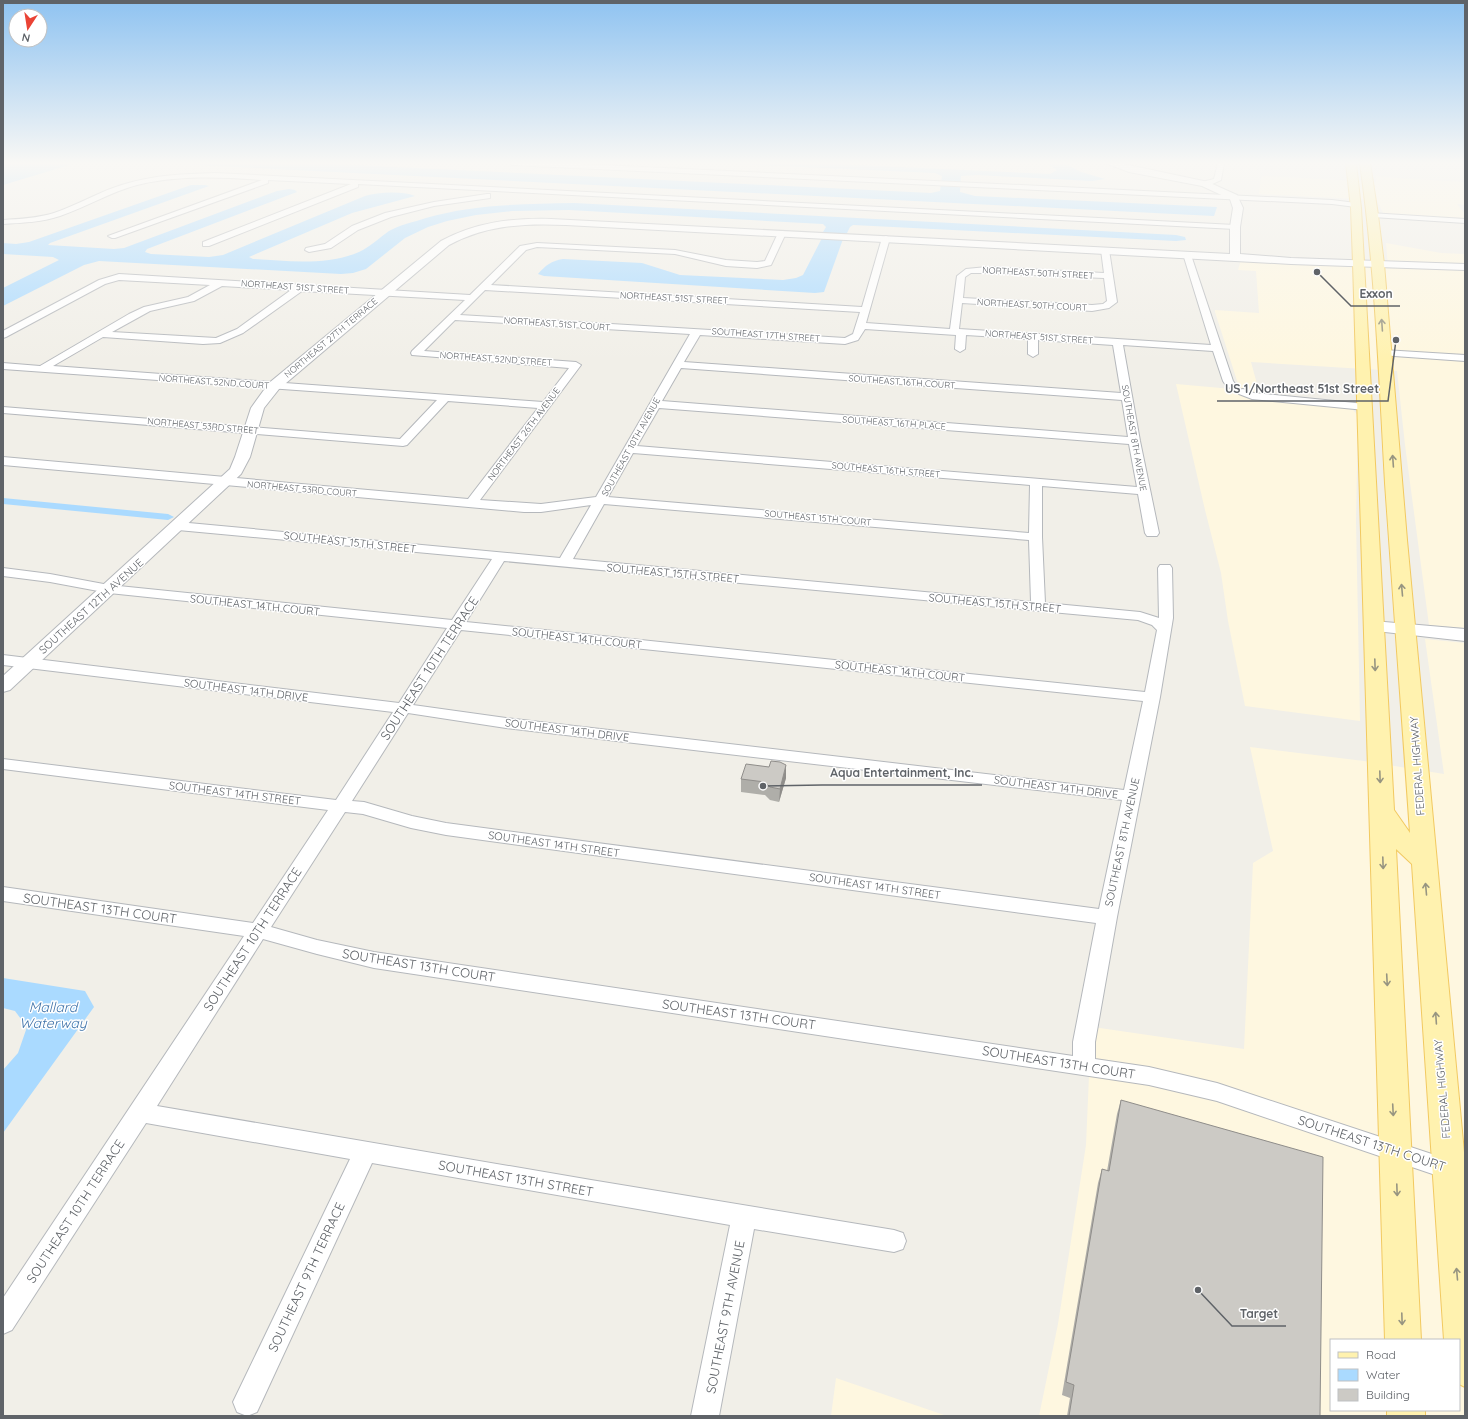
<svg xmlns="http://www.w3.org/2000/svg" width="1468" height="1419" font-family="Quicksand,sans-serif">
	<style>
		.commercial { fill: #fef7e0; fill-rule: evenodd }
		.water { fill: #aadaff }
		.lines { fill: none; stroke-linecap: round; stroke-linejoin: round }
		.canal { fill: #aadaff; fill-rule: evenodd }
		.minor-casing { stroke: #b5b8bc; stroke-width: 2 }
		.tertiary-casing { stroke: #b5b8bc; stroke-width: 2 }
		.primary-casing { stroke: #f2c960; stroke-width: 2 }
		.minor { fill: #fff; fill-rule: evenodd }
		.tertiary { fill: #fff; fill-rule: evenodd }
		.primary { fill: #fff2af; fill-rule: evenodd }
		.wall { fill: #afaea9 }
		.shaded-wall { fill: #8f8d8a }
		.building { fill: #cccac5; stroke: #8f8d8a }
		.oneway { stroke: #979581 }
		.labels { text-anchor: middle; stroke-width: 3; stroke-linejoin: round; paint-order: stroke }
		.far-street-label { font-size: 9px; fill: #5f6368; stroke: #fff }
		.street-label { font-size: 11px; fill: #5f6368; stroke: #fff }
		.near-street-label { font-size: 13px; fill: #5f6368; stroke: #fff }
		.near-water-label { font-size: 14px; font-style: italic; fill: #4174aa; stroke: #fff }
		.leader { fill: none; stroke: #5f6368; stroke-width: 1.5 }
		.callout-dot { fill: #5f6368; stroke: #fff; stroke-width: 1.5 }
		.callout-label { font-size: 12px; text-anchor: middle; font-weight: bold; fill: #5f6368; stroke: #fff; stroke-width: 3; stroke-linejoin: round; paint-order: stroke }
	</style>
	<rect width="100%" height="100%" fill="#f1efe8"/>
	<path class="commercial" d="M1264,176L1376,182V176L1396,178L1465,182V205L1457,204L1465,214V219L1390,215L1383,213L1377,200L1259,194L1261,177Z
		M1386,243L1441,253L1465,254V628L1429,625L1405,445L1397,371L1251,362L1260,395L1239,387L1215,312V310L1259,313L1256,271L1238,270L1241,260L1388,266Z
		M1176,384L1232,389L1251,398L1264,401L1339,407L1353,410L1358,415L1356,521L1360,721L1245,706L1228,621L1221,573L1205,510Z
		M1425,639L1465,643V1416H1039L1058,1324L1086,1145L1089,1076L1093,1027L1244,1049L1253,863L1273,851L1250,747L1364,761L1444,774ZM1331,1340H1459V1410H1331Z
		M836,1378L947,1416H831Z"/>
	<path class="water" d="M3,163H76L3,185Z
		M156,163H314L931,193L940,191L942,176L935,173L710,163H816L1050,174L1057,170L1046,163H1064L1081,172L1105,179L1092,181L977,175L961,176L960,192L975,196L1217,207L1214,216Z
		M191,185H205L209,186L50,243L48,245L114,249L124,248L277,191L289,189L295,190L297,192L147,249L145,252L151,254L209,257L223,255L365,196C379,192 402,191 415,196L352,213L249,257L253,259C288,261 326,266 359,252C370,247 379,238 389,231C399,225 414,222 426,218C474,204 525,204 574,203L1176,235L1185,237L1186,240L1176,241L853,225L850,227L847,233L842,234L843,239L824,292L815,293L544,276L538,274C546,265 551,261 563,259L642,263L680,275L783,280L796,278L803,275L822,238L827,234L823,232L826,227L823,224L569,210L512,211L476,215L447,221L428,227L405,238L366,269L353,273L341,274L99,261L84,265L3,306V288L59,260L53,257L3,254V243L16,244L29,242Z
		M3,978L85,991L94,1007L3,1133V1070L18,1053L27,1027L15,1011L3,1008Z"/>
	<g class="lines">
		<path class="canal" d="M3,498L168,514L174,517L168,520L3,504Z"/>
		<defs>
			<path id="minor" d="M509,163H559L1332,200L1356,203L1360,205L1356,207L1332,204L512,165Z
				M1218,163H1224L1221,180L1208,186H1202V182L1214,179Z
				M215,173L1235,225L1239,227L1235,229L358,184V187L209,246H203V242L351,184L268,180V183L115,238H112L108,236L262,180C221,177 178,175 137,185C110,192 87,207 60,216C42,222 22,223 3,224V220C20,219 38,218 54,213C78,205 100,191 125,184C154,175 184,174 215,173Z
				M487,194H490V198L434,206L391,217L358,230L331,248L309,252L305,250L306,248L325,244L352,226L385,213L434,202Z
				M1370,213L1465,219V223L1373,217L1369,215Z
				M779,231H782L786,233L772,263L771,265L757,268L726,266L675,254L537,247L526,250L491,285L862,307L882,238L886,236L890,238L866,323L950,329L957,276L966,269L987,267L1104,273L1101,250L1105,248L1109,250L1117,302L1109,308L1092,311L962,303L959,329L1211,345L1183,254L1184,252H1190L1233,381L1236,385L1231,388L1227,387L1223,381L1213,351L1123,345L1140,441L1159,533L1157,536H1147L1145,533L1138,494L1042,486V537L1045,603L1140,612L1159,618L1158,568L1160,565H1170L1172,568L1173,618L1160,697L1117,917L1095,1042V1059L1149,1067L1217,1083L1465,1165V1185L1217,1101L1149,1085L374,968L317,954L263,939L157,1106L591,1180L894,1230L903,1233L906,1241L903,1249L894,1252L754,1229L719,1416H691L730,1225L372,1163L257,1412L247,1416L237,1412L233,1402L350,1159L146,1123L12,1330L3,1334V1298L244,936L3,901V887L253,923L328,810L3,769V759L336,800L393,712L3,665V655L399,703L447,628L109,593L50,582L3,576V568L50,574L109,585L452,620L492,559L178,530L173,529L172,526L173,523L178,522L560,558L591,505L541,512H524L3,465V457L468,499L538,408L448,401L407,445L403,446L3,413V407L400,439L437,400L3,369V363L40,366L129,314L144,307L188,297L210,285L119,280L105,284L6,337L3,338V331L99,280L119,274L470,295L520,246L537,243L675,250L726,260L757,262L765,261ZM971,273H987L1104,278L1107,301L1103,304L1092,305L963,298L965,277ZM222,286L291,290L237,329L216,338L112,332L150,311L194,301ZM485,290L860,312L853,334L845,338L460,315ZM302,291L465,300L412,351L411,353L412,355L569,368L543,402L53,366L103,337L203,344L220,343L243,333ZM455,320L690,334L596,497L541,504L480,500L581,365L576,362L424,351ZM865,329L956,335L955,349L960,352L965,349L966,335L1028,339V354L1033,357L1038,354V340L1113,345L1121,393L684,362L700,335L845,344L858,340ZM681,368L1122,400L1128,437L662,401ZM659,408L1129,444L1137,487L637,446ZM633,453L1030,485L1029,533L608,497ZM604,504L1029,540L1031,602L573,559ZM504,561L1138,620L1152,625L1157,630L1145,692L466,622ZM461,630L1143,701L1124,790L506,718L413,705ZM408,713L506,728L1122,800L1099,909L446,823L412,816L364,802L352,801ZM345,812L363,814L411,828L446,835L1096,923L1073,1042V1056L374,952L317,940L271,927Z
				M1384,350L1465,355V361L1380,355L1379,353L1380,351Z
				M1243,389L1254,393L1365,404L1370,407L1365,410L1252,399L1239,394L1238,392L1239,390Z"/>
			<path id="tertiary" d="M1105,163H1119L1208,182L1237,195L1243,208L1240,227V254L1291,258L1465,264V270L1291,264L566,225C525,223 486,225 449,245L279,389L264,408L250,457L241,474L10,690L3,692V676L230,469L235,457L251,408L269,383L441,241C476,222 512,218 551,219L1230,254V227L1233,208L1230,199L1202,186L1129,172Z
				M1373,621L1465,629V641L1367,630L1364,626L1367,622Z"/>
			<path id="primary" d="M1346,163H1356L1361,208L1394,810L1410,833C1402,716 1393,600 1385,483C1379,376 1375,269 1360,163H1370L1378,215L1384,264L1407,540L1465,1163V1387L1459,1384V1340H1444L1412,864L1396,849L1421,1340H1385L1353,263L1351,208Z
				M1387,1410H1425V1416H1387Z"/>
		</defs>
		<use href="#minor" class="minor-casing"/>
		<use href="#tertiary" class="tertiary-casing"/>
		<use href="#primary" class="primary-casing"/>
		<use href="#minor" class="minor"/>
		<use href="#tertiary" class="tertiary"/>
		<use href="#primary" class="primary"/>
	</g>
	<path class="wall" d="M769,767L786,778L779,802L770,800L765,795L741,792V779Z
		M1121,1100L1320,1416H1067L1070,1398L1062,1395L1098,1183L1102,1169L1107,1171L1117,1114Z"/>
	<path class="shaded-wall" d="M786,765V778L779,802L780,789Z"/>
	<path class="building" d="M771,761L780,762L786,765L780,789L770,787L765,782L741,779L746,764L769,767Z
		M1121,1100L1323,1157L1320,1416H1069L1074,1385L1066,1382L1102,1169L1109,1171Z"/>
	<defs><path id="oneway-shaft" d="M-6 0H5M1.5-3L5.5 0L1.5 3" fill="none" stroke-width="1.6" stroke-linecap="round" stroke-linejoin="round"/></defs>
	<g class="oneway">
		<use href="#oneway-shaft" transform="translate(1382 325) rotate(-94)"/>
		<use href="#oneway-shaft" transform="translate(1393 461) rotate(-94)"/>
		<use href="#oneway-shaft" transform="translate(1402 590) rotate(-95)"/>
		<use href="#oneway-shaft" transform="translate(1375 665) rotate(88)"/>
		<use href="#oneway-shaft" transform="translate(1380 777) rotate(88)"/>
		<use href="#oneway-shaft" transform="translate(1383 863) rotate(88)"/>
		<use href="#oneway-shaft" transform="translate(1426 889) rotate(-95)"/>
		<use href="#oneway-shaft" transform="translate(1387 980) rotate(87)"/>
		<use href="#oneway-shaft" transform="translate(1436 1018) rotate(-94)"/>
		<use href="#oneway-shaft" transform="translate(1393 1110) rotate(87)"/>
		<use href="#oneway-shaft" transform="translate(1397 1190) rotate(88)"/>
		<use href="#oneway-shaft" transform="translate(1457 1274) rotate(-95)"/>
		<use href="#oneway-shaft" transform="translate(1402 1319) rotate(88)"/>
	</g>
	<linearGradient id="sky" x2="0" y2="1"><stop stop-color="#8fc3f1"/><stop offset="0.45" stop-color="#f9f8f5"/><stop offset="1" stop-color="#f9f8f5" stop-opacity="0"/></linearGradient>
	<rect width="1468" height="362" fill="url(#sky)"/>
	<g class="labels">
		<g class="far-street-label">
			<text transform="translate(1038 273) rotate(3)" y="3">NORTHEAST 50TH STREET</text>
			<text transform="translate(295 287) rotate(4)" y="3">NORTHEAST 51ST STREET</text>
			<text transform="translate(674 298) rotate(3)" y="3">NORTHEAST 51ST STREET</text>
			<text transform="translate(1032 305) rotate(3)" y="3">NORTHEAST 50TH COURT</text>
			<text transform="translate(557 324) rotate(4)" y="3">NORTHEAST 51ST COURT</text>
			<text transform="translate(766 335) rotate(4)" y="3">SOUTHEAST 17TH STREET</text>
			<text transform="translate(1039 337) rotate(4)" y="3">NORTHEAST 51ST STREET</text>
			<text transform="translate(331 338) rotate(-40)" y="3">NORTHEAST 27TH TERRACE</text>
			<text transform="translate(496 359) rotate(4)" y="3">NORTHEAST 52ND STREET</text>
			<text transform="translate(214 382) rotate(4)" y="3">NORTHEAST 52ND COURT</text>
			<text transform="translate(902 382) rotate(4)" y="3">SOUTHEAST 16TH COURT</text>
			<text transform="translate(894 423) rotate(4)" y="3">SOUTHEAST 16TH PLACE</text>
			<text transform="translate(203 426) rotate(5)" y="3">NORTHEAST 53RD STREET</text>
			<text transform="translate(524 434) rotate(-53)" y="3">NORTHEAST 26TH AVENUE</text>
			<text transform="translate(1134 438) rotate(80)" y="3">SOUTHEAST 8TH AVENUE</text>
			<text transform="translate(631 447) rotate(-61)" y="3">SOUTHEAST 10TH AVENUE</text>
			<text transform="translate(886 470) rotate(5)" y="3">SOUTHEAST 16TH STREET</text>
			<text transform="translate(302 489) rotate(5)" y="3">NORTHEAST 53RD COURT</text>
			<text transform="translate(818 518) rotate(5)" y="3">SOUTHEAST 15TH COURT</text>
		</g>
		<g class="street-label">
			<text transform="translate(350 542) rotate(6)" y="4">SOUTHEAST 15TH STREET</text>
			<text transform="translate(673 573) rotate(5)" y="4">SOUTHEAST 15TH STREET</text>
			<text transform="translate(995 603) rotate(5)" y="4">SOUTHEAST 15TH STREET</text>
			<text transform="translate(255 605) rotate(6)" y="4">SOUTHEAST 14TH COURT</text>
			<text transform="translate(91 606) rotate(-42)" y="4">SOUTHEAST 12TH AVENUE</text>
			<text transform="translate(577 638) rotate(6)" y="4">SOUTHEAST 14TH COURT</text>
			<text transform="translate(900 671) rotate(6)" y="4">SOUTHEAST 14TH COURT</text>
			<text transform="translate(246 690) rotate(7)" y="4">SOUTHEAST 14TH DRIVE</text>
			<text transform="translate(567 730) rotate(7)" y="4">SOUTHEAST 14TH DRIVE</text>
			<text transform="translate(1417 766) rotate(-94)" y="4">FEDERAL HIGHWAY</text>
			<text transform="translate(1056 787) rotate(7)" y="4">SOUTHEAST 14TH DRIVE</text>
			<text transform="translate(235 793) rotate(7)" y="4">SOUTHEAST 14TH STREET</text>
			<text transform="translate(1122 842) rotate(-78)" y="4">SOUTHEAST 8TH AVENUE</text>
			<text transform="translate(554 844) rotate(8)" y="4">SOUTHEAST 14TH STREET</text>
			<text transform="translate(875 886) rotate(8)" y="4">SOUTHEAST 14TH STREET</text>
			<text transform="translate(1442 1089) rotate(-95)" y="4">FEDERAL HIGHWAY</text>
		</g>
		<g class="near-street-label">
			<text transform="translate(429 668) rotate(-57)" y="5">SOUTHEAST 10TH TERRACE</text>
			<text transform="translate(100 908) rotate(8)" y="5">SOUTHEAST 13TH COURT</text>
			<text transform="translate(252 939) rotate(-57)" y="5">SOUTHEAST 10TH TERRACE</text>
			<text transform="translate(419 965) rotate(9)" y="5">SOUTHEAST 13TH COURT</text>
			<text transform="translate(739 1014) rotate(8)" y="5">SOUTHEAST 13TH COURT</text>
			<text transform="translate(1059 1062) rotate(9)" y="5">SOUTHEAST 13TH COURT</text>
			<text transform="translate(1372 1143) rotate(18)" y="5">SOUTHEAST 13TH COURT</text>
			<text transform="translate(516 1178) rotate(10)" y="5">SOUTHEAST 13TH STREET</text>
			<text transform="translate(75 1211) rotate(-57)" y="5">SOUTHEAST 10TH TERRACE</text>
			<text transform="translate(306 1277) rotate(-65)" y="5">SOUTHEAST 9TH TERRACE</text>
			<text transform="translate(725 1317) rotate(-79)" y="5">SOUTHEAST 9TH AVENUE</text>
		</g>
		<g class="near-water-label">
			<text x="53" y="1012">Mallard<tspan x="53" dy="16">Waterway</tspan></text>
		</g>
	</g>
	<path class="leader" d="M1317 272L1351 306H1400M1396 340L1388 401H1217M763 786L822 785H982M1198 1290L1232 1326H1286"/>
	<g class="callout-dot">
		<circle cx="1317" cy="272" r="4"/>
		<circle cx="1396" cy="340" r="4"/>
		<circle cx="763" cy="786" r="4"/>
		<circle cx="1198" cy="1290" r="4"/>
	</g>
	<g class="callout-label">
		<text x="1376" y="298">Exxon</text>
		<text x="1302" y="393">US 1/Northeast 51st Street</text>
		<text x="902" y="777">Aqua Entertainment, Inc.</text>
		<text x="1259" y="1318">Target</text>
	</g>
	<rect width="1468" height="1419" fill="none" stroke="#5f6368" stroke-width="8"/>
	<rect x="1330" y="1339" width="130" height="72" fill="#ffffff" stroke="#bfc1c3"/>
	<rect x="1338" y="1352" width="20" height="6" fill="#fff2af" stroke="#bfc1c3"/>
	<text x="1366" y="1359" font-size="12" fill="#5f6368">Road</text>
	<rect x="1338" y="1369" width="20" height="12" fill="#aadaff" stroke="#bfc1c3"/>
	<text x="1366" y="1379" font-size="12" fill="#5f6368">Water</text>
	<rect x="1338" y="1389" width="20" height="12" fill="#cccac5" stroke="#bfc1c3"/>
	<text x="1366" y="1399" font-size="12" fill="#5f6368">Building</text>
	<g transform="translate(28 28) rotate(192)"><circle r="19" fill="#ffffff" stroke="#bfc1c3"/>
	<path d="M0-3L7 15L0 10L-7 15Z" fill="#ea4335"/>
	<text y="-6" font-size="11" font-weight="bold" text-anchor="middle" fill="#5f6368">N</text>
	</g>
</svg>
